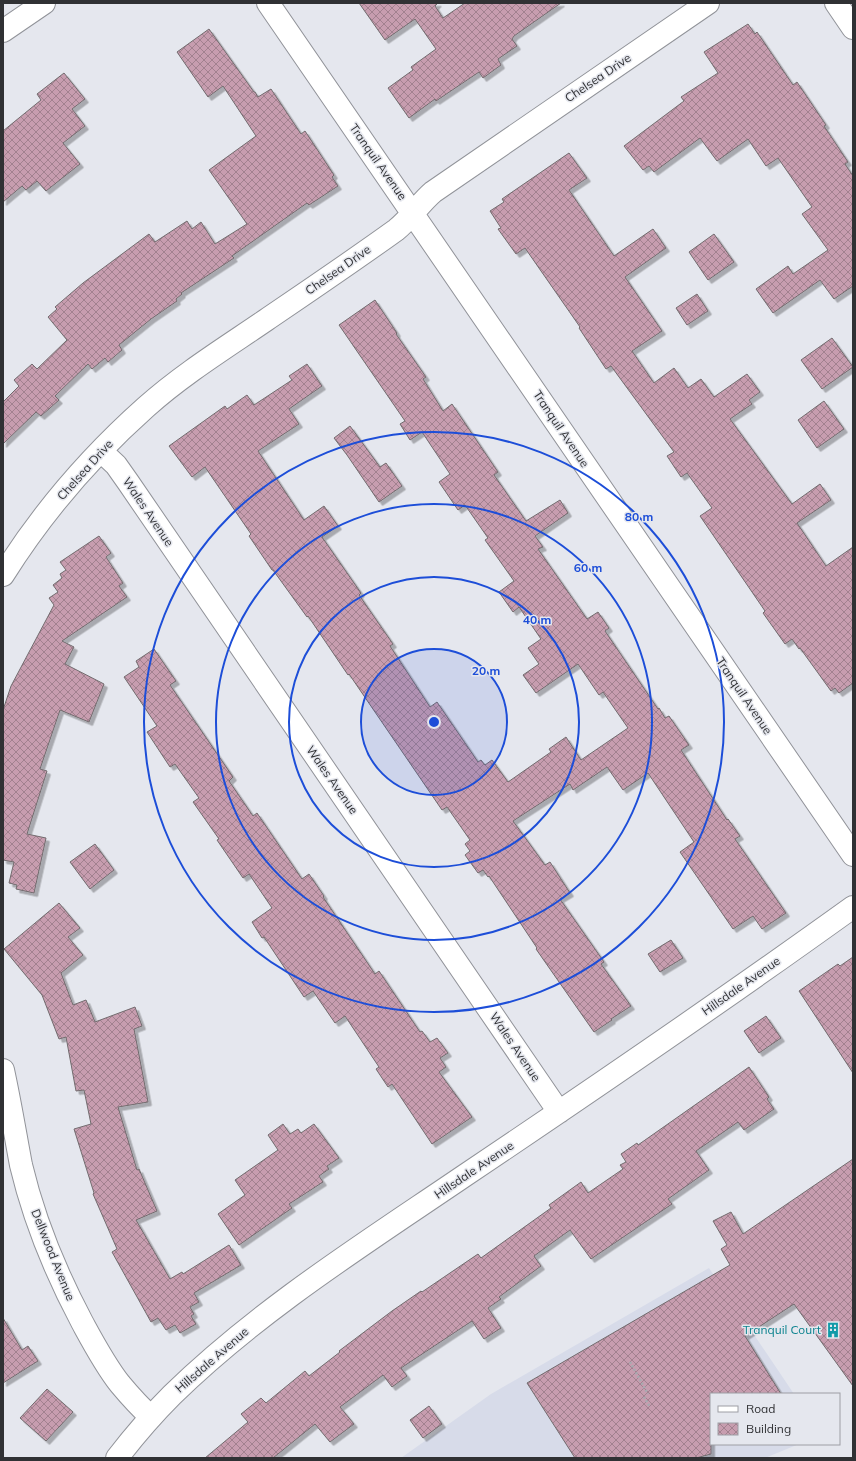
<svg xmlns="http://www.w3.org/2000/svg" width="856" height="1461" font-family="Mulish,sans-serif">
	<style>
		.built { fill: #d7dbe9 }
		.building { fill: url(#building-cross-hatch); stroke: #726b6e; filter: url(#shadow) }
		.lines { fill: none; stroke-linecap: round; stroke-linejoin: round }
		.minor-casing { stroke: #919399; stroke-width: 24 }
		.path { stroke: #a8aab0; stroke-width: 2.5; stroke-dasharray: 2 2; stroke-linecap: butt }
		.minor { stroke: #fff; stroke-width: 22 }
		.ring { fill: none; stroke: #1d4ed8; stroke-width: 2 }
		.labels { text-anchor: middle; stroke-width: 3; stroke-linejoin: round; paint-order: stroke }
		.street-label { font-size: 12px; fill: #303134; stroke: #e5e7ee }
		.culture-label { font-size: 12px; fill: #0d838f; stroke: #e5e7ee; text-anchor: end }
		.centre { fill: #1d4ed8; stroke: #e5e7ee; stroke-width: 2 }
		.ring-label { font-size: 12px; text-anchor: middle; font-weight: bold; fill: #1d4ed8; stroke: #e5e7ee; stroke-width: 3; stroke-linejoin: round; paint-order: stroke }
	</style>
	<defs>
		<pattern id="building-cross-hatch" width="8" height="8" patternUnits="userSpaceOnUse"><rect width="8" height="8" fill="#c79daf"/><path d="M0 0l8 8M0 8l8-8" fill="none" stroke="#a2818f"/></pattern>
		<filter id="shadow"><feDropShadow dx="3.5" dy="3.5" stdDeviation="0" flood-color="#0004"/></filter>
	</defs>
	<rect width="100%" height="100%" fill="#e5e7ee"/>
	<path class="built" d="M709,1268L794,1394H711V1444H799L765,1458H401L491,1394Z"/>
	<path class="building" d="M359,3H438L435,6L443,18L465,3H561L514,36L512,39L517,46L498,59L501,65L483,78L479,72L436,101L435,99L409,118L388,88L413,70L411,67L436,49L415,19L385,40Z
		M748,24L755,34L757,32L793,85L797,82L826,125L824,126L848,162L845,164L853,176V286L834,299L820,280L773,313L756,289L788,266L793,274L828,250L802,214L812,207L778,158L766,166L748,139L717,161L700,138L654,172L649,166L643,170L624,146L684,101L681,97L718,73L704,52Z
		M209,29L254,92H255L258,97L271,89L301,134L305,131L334,175L332,177L338,186L309,205L307,203L232,256L234,258L181,293L182,294L176,299L177,301L151,319L119,345L122,350L108,362L105,358L92,369L88,364L55,396L59,400L41,416L36,412L3,444V402L19,386L14,380L32,364L37,369L67,340L48,317L57,309L55,307L83,283L149,234L155,242L187,221L192,229L201,222L215,244L247,224L209,170L256,136L223,86L208,97L177,52Z
		M64,73L85,99L72,109L85,126L63,143L80,164L46,191L37,181L26,190L22,186L3,202V131L41,100L37,94Z
		M569,153L587,178L569,190L614,256L653,229L666,248L625,277L662,331L632,351L654,383L674,368L688,388L701,379L714,397L747,374L760,392L749,400L752,404L730,419L792,504L820,484L831,500L797,523L826,566L853,547V683L839,693L835,688L831,691L800,648L799,649L792,639L785,644L763,613L765,611L700,516L712,508L687,473L681,477L667,456L674,452L611,366L606,369L579,328L580,327L525,248L516,254L498,229L501,228L490,211L504,202L502,199Z
		M714,234L734,262L708,280L689,252Z
		M697,294L708,311L687,325L676,308Z
		M375,300L397,333L396,334L426,377L423,379L443,411L452,404L498,472L494,475L526,521L560,500L568,513L535,536L543,547L538,549L587,619L598,612L609,628L605,631L658,709L659,708L665,718L669,716L689,745L681,750L727,820L728,819L740,836L735,839L786,913L762,929L753,916L733,929L680,852L694,842L648,773L623,790L607,767L573,790L570,784L513,821L545,865L550,862L570,893L560,899L604,962L601,964L631,1006L611,1019L612,1020L594,1032L536,949L537,948L489,876L488,877L483,870L478,873L465,855L470,851L465,844L470,840L447,807L442,810L349,674L348,675L308,616L307,617L273,570H272L249,536L251,534L205,467L192,477L169,446L225,406L227,409L247,395L254,405L292,380L289,376L307,364L322,386L289,409L299,424L258,451L304,520L324,506L338,526L322,537L361,593L359,595L393,644L390,646L430,707L437,702L478,762L481,760L485,765L492,760L508,782L551,752L549,749L566,737L581,760L628,728L603,692L599,695L578,664L536,693L523,675L539,664L528,648L541,639L519,607L513,612L499,592L514,581L485,540L488,538L465,505L458,510L439,482L450,474L422,432L410,440L400,424L405,421L339,325Z
		M832,338L853,367L822,389L801,360Z
		M824,401L844,429L817,448L798,420Z
		M350,426L380,467L386,463L402,486L379,502L347,455L334,438Z
		M99,536L111,553L106,557L123,583L119,586L127,597L62,641L74,647L65,664L104,684L89,722L60,710L40,769L47,771L27,834L46,838L34,893L16,889L17,885L9,883L14,862L3,860V710L11,686L54,605L49,598L58,592L53,585L62,578L60,574L66,570L60,562Z
		M154,649L176,681L170,685L233,777L229,781L253,816L257,813L302,879L309,874L324,896L323,897L375,974L379,971L420,1032L422,1031L430,1042L437,1038L448,1053L440,1058L446,1067L439,1072L472,1117L432,1144L392,1084L388,1087L376,1069L379,1067L345,1016L335,1023L313,991L304,997L264,937L262,938L252,922L272,908L249,874L243,878L217,840L219,839L193,802L199,798L175,764L170,767L147,732L157,726L124,677L139,667L136,661Z
		M95,844L114,870L90,889L70,862Z
		M59,903L80,928L68,937L83,955L61,973L73,1005L86,1000L95,1022L135,1007L142,1026L134,1029L148,1102L118,1107L137,1170L139,1169L157,1211L136,1220L170,1279L182,1272L183,1274L229,1245L241,1265L194,1293L199,1302L190,1307L194,1314L191,1316L196,1324L180,1333L175,1325L166,1330L158,1318L151,1322L112,1252L117,1249L93,1194L94,1193L74,1129L91,1124L84,1090L76,1091L66,1037L59,1039L42,995L4,949Z
		M671,940L683,958L660,972L648,954Z
		M853,957V1073L799,991L838,964L840,966Z
		M766,1016L781,1038L759,1053L744,1031Z
		M749,1067L769,1097L767,1099L774,1109L744,1130L738,1122L696,1151L709,1170L668,1199L672,1204L591,1259L570,1230L534,1256L541,1266L499,1297L501,1299L488,1308L501,1328L484,1339L472,1321L401,1368L407,1376L392,1387L383,1375L340,1407L354,1424L330,1442L315,1424L273,1458H205L248,1422L241,1414L261,1398L266,1403L305,1371L309,1376L340,1352L339,1351L392,1311L421,1291L422,1292L478,1254L481,1258L551,1208L549,1205L581,1182L588,1193L623,1169L620,1165L626,1162L621,1154L637,1143L638,1145Z
		M283,1124L290,1134L298,1129L301,1133L314,1124L339,1158L327,1166L329,1169L319,1176L323,1182L289,1204L292,1208L239,1245L218,1214L245,1195L235,1180L278,1150L268,1135Z
		M853,1159V1386L794,1304L745,1336L781,1394H711V1454L696,1458H575L527,1383L730,1265L721,1249L727,1245L713,1221L731,1212L743,1234Z
		M3,1318L22,1350L28,1346L38,1361L3,1383Z
		M47,1389L73,1412L46,1441L20,1418Z
		M429,1406L442,1424L423,1438L410,1420Z"/>
	<g class="lines">
		<defs>
			<path id="minor" d="M268,3L853,855
				M836,3L853,28
				M3,31L44,3
				M101,451L116,465L128,482L559,1112
				M3,575C42,513 91,456 146,407C183,374 225,348 266,320C310,290 353,261 396,230C410,219 420,203 433,192L708,3
				M3,1070C10,1102 15,1133 21,1165C34,1220 56,1273 82,1322C94,1344 105,1365 120,1384C130,1396 140,1407 151,1417
				M117,1458C134,1436 152,1415 172,1395C259,1310 364,1244 464,1176C595,1088 725,999 853,907"/>
		</defs>
		<use href="#minor" class="minor-casing"/>
		<path class="path" d="M630,1362L648,1394
			M644,1397L650,1407"/>
		<use href="#minor" class="minor"/>
	</g>
	<circle cx="434" cy="722" r="73" fill="#1d4ed8" fill-opacity=".12"/>
	<g class="ring">
		<circle cx="434" cy="722" r="73"/>
		<circle cx="434" cy="722" r="145"/>
		<circle cx="434" cy="722" r="218"/>
		<circle cx="434" cy="722" r="290"/>
	</g>
	<defs>
		<symbol id="building-bare" viewBox="-9 -9 18 18"><path d="M-4-6H4V6H1V3H-1V6H-4ZM-2.5-4.3h1.7v1.8h-1.7ZM.8-4.3h1.7v1.8H.8ZM-2.5-1h1.7V.8h-1.7ZM.8-1h1.7V.8H.8Z" fill="#0f9aa8" stroke="#e5e7ee" stroke-width="2.5" paint-order="stroke"/></symbol>
	</defs>
	<g fill-rule="evenodd">
		<use href="#building-bare" x="822" y="1319" width="22" height="22"/>
	</g>
	<g class="labels">
		<g class="street-label">
			<text transform="translate(598 78) rotate(-34)" y="4">Chelsea Drive</text>
			<text transform="translate(378 162) rotate(55)" y="4">Tranquil Avenue</text>
			<text transform="translate(338 270) rotate(-35)" y="4">Chelsea Drive</text>
			<text transform="translate(561 429) rotate(56)" y="4">Tranquil Avenue</text>
			<text transform="translate(85 470) rotate(-48)" y="4">Chelsea Drive</text>
			<text transform="translate(148 512) rotate(56)" y="4">Wales Avenue</text>
			<text transform="translate(744 696) rotate(56)" y="4">Tranquil Avenue</text>
			<text transform="translate(332 780) rotate(55)" y="4">Wales Avenue</text>
			<text transform="translate(741 986) rotate(-35)" y="4">Hillsdale Avenue</text>
			<text transform="translate(515 1047) rotate(56)" y="4">Wales Avenue</text>
			<text transform="translate(474 1170) rotate(-34)" y="4">Hillsdale Avenue</text>
			<text transform="translate(53 1255) rotate(68)" y="4">Dellwood Avenue</text>
			<text transform="translate(212 1360) rotate(-41)" y="4">Hillsdale Avenue</text>
		</g>
		<g class="culture-label">
			<text x="821" y="1334">Tranquil Court</text>
		</g>
	</g>
	<circle cx="434" cy="722" r="6" class="centre"/>
	<g class="ring-label">
		<text x="639" y="521">80 m</text>
		<text x="588" y="572">60 m</text>
		<text x="537" y="624">40 m</text>
		<text x="486" y="675">20 m</text>
	</g>
	<rect width="856" height="1461" fill="none" stroke="#303134" stroke-width="8"/>
	<rect x="710" y="1393" width="130" height="52" fill="#e5e7ee" stroke="#9d9ea4"/>
	<rect x="718" y="1406" width="20" height="6" fill="#ffffff" stroke="#9d9ea4"/>
	<text x="746" y="1413" font-size="12" fill="#303134">Road</text>
	<rect x="718" y="1423" width="20" height="12" fill="url(#building-cross-hatch)" stroke="#9d9ea4"/>
	<text x="746" y="1433" font-size="12" fill="#303134">Building</text>
</svg>
